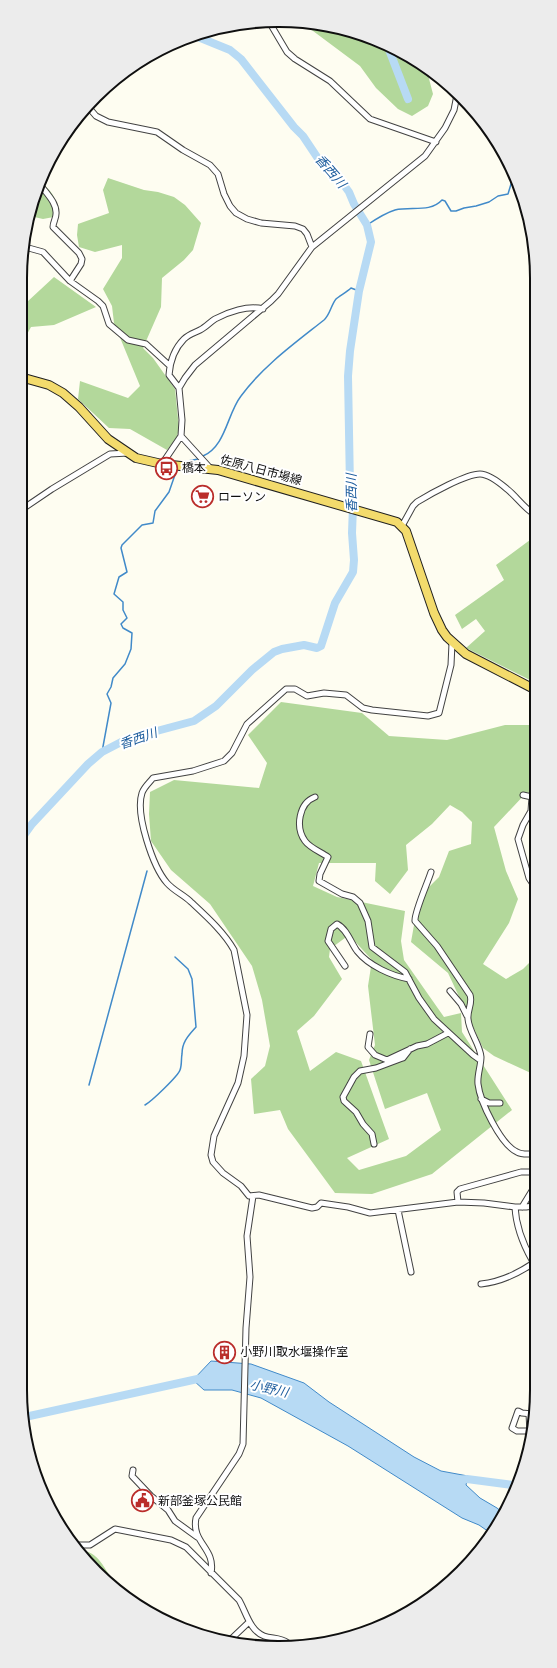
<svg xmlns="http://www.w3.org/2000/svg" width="557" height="1668" font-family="'Source Serif 4','Noto Sans JP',serif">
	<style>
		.forest { fill: #b3d89b; fill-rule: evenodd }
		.water { fill: #b7daf4; stroke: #418ac9 }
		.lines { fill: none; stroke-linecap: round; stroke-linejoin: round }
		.stream { stroke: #418ac9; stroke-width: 1.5 }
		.river { stroke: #b7daf4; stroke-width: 8 }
		.minor-casing { stroke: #424242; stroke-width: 7 }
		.primary-casing { stroke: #202020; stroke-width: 10 }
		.minor { stroke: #fff; stroke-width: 5 }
		.primary { stroke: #f3db6c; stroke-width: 8 }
		.labels { text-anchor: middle; stroke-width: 4; stroke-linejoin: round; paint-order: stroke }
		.poi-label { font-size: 12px; fill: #0f0f0f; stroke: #fff; text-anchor: start }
		.street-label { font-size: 12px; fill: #0f0f0f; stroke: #fff }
		.water-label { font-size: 13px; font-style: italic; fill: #1c5c9d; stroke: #fff }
		.rim { fill: none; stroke: #0f0f0f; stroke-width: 2 }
	</style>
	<rect width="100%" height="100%" fill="#fefdf1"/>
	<path class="forest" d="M305,25H329L408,55L427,71L433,94L428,106L412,116L398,109L376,88L360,66Z
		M108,178L144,190L158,192L174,197L185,205L201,223L193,250L184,260L162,278L161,307L143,348L153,358L175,389L179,428L177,437L167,450L130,429L109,428L78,399L80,381L128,398L140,386L114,323L112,306L103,289L122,258V245L95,252L79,247L77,235L78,224L109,213L103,190Z
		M43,184C53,192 59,203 59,216L43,219L30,216Z
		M54,277L96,307L54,325L31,327L25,338V300L27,302Z
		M534,537V682L466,648L485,631L476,619L462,629L455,615L504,580L496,565Z
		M281,702L362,713L389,736L447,740L505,725H534L533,796L527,792L494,827L506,871L518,899L509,923L483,964L506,979L523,969L533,959V972L530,974L533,987V1074L494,1056L483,1048L448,973L411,942L419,897L439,877L449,851L471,844L472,822L462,812L450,805L432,824L406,845L408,870L390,894L375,881L376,863H319L313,886L337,897L405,911L401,941L404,960L444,1017L461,1013L462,1032L512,1110L432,1174L372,1194L335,1193L288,1129L280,1110L254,1114L251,1079L265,1066L270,1046L262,1000L252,966L210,904L171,870L151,841L149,814L150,792L174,780L259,788L267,763L248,735ZM349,935L372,960L368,986L375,1045L369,1060L385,1109L427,1093L441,1130L406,1156L359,1170L347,1158L389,1139L361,1061L336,1052L310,1071L297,1031L314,1016L342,979L329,957L330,949Z
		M78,1550C101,1551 103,1570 117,1585L84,1560Z"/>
	<path class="water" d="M211,1361L251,1364L304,1383L329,1402L414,1457L441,1471L468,1476L466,1485L480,1498L497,1508L502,1512L494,1533L492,1534L479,1525L462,1518L348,1446L261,1398L232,1390H204L193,1380Z"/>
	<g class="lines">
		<path class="stream" d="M367,225C376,219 385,213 395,210C411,206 430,213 442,200L445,201L451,211H456L464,208L476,206L489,202L498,196L508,194L511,184L514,177
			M203,456C226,446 227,414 241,396C263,366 295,343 324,320C330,315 331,305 336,299C339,296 347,292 351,288L359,291
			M183,462L198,459
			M102,752L111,703L107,694L111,687L113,678L125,664L131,649L132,633L123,628L121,624L127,618L123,610V602L114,594L119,577L127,572L121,548L122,545L142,525L153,523L155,511L169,492L177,469
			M89,1085L147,871
			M145,1105C152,1101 178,1076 180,1070C182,1065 181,1059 182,1054C182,1042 188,1036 196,1027L192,979L188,969L175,957"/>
		<path class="river" d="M388,47L408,99
			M22,838L32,824L88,764L102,752L127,739L194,721L216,706L252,670L274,652L282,649L304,645L317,648L321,646L335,603L353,572L354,560L352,533L353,506L350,487L348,376L350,351L359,291L371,242L367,225L354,204L349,192L338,177L319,160L303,136L294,127L241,59L230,50L198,37
			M25,1417L202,1378
			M458,1480L467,1479L513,1485"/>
		<defs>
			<path id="minor" d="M271,25L287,52L295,59L330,81L370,119L436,142
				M90,109L96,116L108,122L157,132L183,150L210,165L218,174L224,194L230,206L236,213L247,219L261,223L295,226L303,229L307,234L312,247
				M42,187C48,195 57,204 56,214C56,219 53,222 53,227L79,253L82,259L81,264L70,281
				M25,247L43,252L70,281L98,301L103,306L109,324L128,340L146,344L170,366
				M179,388L169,375C170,362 175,348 184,339C189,334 194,333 200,330C206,327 210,322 215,319C228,312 248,305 263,309
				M181,436L211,469
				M162,464L181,436L182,420L179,388L185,378L195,365L271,301L278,294L312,247L425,156L445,128L454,110L457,95
				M24,508L52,489L110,454L128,453
				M402,526L413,506L417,502C430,494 466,474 480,474C489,474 500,483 507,489C516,496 524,508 534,514
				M452,643L451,665L439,713L428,716L372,710L363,708L346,695L324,693L307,696L295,689H286L247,724L232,753L224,761L193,771L153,778C149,783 144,787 142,793C135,814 153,867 167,883C174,891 184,895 191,902C206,916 224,932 234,950L247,1015L244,1056L238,1083L214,1136L211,1155L213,1162L223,1173L241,1186L249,1196L259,1195L312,1208L317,1207L321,1203L348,1207L370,1213L458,1202L484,1203L515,1207H526L533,1206
				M523,795L532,797L531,811L523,825L518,839L529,878L533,884
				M315,797C299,803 295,827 305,841C310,848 321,852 328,857L320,874L319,881L342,894L353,897L360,903L368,921L372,947L405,972L419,998L434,1019L473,1055L480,1060
				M431,872C428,882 414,913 415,921L437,946L470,995C473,1003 467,1010 468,1019C469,1032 480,1044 481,1057C481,1066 477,1075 478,1084C480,1102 501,1145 517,1152C522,1155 528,1154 533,1154
				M345,966L328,941L331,929L337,924C347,929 351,943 357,951C369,966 392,976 409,979
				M450,991L461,1004L467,1016
				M370,1034L368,1047L375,1055L387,1060L417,1046L427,1044L448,1033
				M481,1099L489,1103H500
				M374,1144L372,1134L363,1124L356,1112L344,1101L343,1097L354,1077L360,1071L376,1068L400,1059L403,1058L410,1049
				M458,1202L457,1192L460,1189L521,1172H533
				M515,1207C516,1226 523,1244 532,1260
				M522,1207L533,1189
				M398,1210L411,1272
				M481,1284C500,1282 517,1274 532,1264
				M529,1414L530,1432
				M532,1431H517L512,1428L518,1411L522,1413L532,1414
				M133,1470L132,1476L151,1496L168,1510L175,1521L197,1537
				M75,1545H90L115,1529L171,1540L186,1547L239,1600C246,1612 250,1631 264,1636C272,1639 280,1637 288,1643
				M211,1573C216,1548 191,1543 196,1518L239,1454L243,1444L246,1328L250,1277L247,1236L253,1196
				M229,1641L249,1622"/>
			<path id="primary" d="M24,378L49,385L63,393L79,407L108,439L136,458L162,464L218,470L397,522L406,531L434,613L442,630L447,637L466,654L534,689"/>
		</defs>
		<use href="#minor" class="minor-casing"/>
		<use href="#primary" class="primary-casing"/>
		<use href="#minor" class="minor"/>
		<use href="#primary" class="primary"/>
	</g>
	<defs>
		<symbol id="bus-ring" viewBox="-11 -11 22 22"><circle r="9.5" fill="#fff" stroke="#ba2d2b" stroke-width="1.5"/><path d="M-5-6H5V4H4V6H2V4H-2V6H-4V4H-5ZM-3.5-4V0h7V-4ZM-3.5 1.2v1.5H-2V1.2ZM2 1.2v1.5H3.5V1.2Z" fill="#ba2d2b"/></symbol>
		<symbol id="supermarket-ring" viewBox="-11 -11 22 22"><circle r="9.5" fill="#fff" stroke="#ba2d2b" stroke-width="1.5"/><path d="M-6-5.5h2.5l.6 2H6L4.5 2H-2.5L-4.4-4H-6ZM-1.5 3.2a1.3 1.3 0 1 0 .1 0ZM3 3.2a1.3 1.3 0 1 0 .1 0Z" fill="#ba2d2b"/></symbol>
		<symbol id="building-ring" viewBox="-11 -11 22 22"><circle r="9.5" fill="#fff" stroke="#ba2d2b" stroke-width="1.5"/><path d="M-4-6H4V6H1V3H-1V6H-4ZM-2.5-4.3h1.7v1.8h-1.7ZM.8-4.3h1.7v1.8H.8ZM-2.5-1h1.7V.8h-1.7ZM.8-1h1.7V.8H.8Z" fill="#ba2d2b"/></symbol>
		<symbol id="civic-ring" viewBox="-11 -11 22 22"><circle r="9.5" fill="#fff" stroke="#ba2d2b" stroke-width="1.5"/><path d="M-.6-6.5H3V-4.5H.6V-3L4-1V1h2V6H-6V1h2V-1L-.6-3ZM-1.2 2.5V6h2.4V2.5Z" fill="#ba2d2b"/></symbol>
	</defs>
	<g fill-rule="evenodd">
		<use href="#bus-ring" x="154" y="456" width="25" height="25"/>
		<use href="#supermarket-ring" x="190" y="484" width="25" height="25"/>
		<use href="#building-ring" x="212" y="1340" width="25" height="25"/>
		<use href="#civic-ring" x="130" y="1488" width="25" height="25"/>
	</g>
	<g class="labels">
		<g class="poi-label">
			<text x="182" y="472">橋本</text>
			<text x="218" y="501">ローソン</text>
			<text x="240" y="1356">小野川取水堰操作室</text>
			<text x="158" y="1505">新部釜塚公民館</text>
		</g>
		<g class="street-label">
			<text transform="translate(261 470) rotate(15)" y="4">佐原八日市場線</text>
		</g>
		<g class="water-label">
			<text transform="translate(331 171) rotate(49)" y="5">香西川</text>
			<text transform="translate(351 493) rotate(-91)" y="5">香西川</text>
			<text transform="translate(138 738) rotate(-19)" y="5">香西川</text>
			<text transform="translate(269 1388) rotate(13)" y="5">小野川</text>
		</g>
	</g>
	<path d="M0 0H557V1668H0ZM278 27H279A251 251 0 0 1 530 278V1390A251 251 0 0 1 279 1641H278A251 251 0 0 1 27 1390V278A251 251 0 0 1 278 27Z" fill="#ececec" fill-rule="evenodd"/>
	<path class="rim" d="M278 27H279A251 251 0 0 1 530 278V1390A251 251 0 0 1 279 1641H278A251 251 0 0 1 27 1390V278A251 251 0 0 1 278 27Z"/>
</svg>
